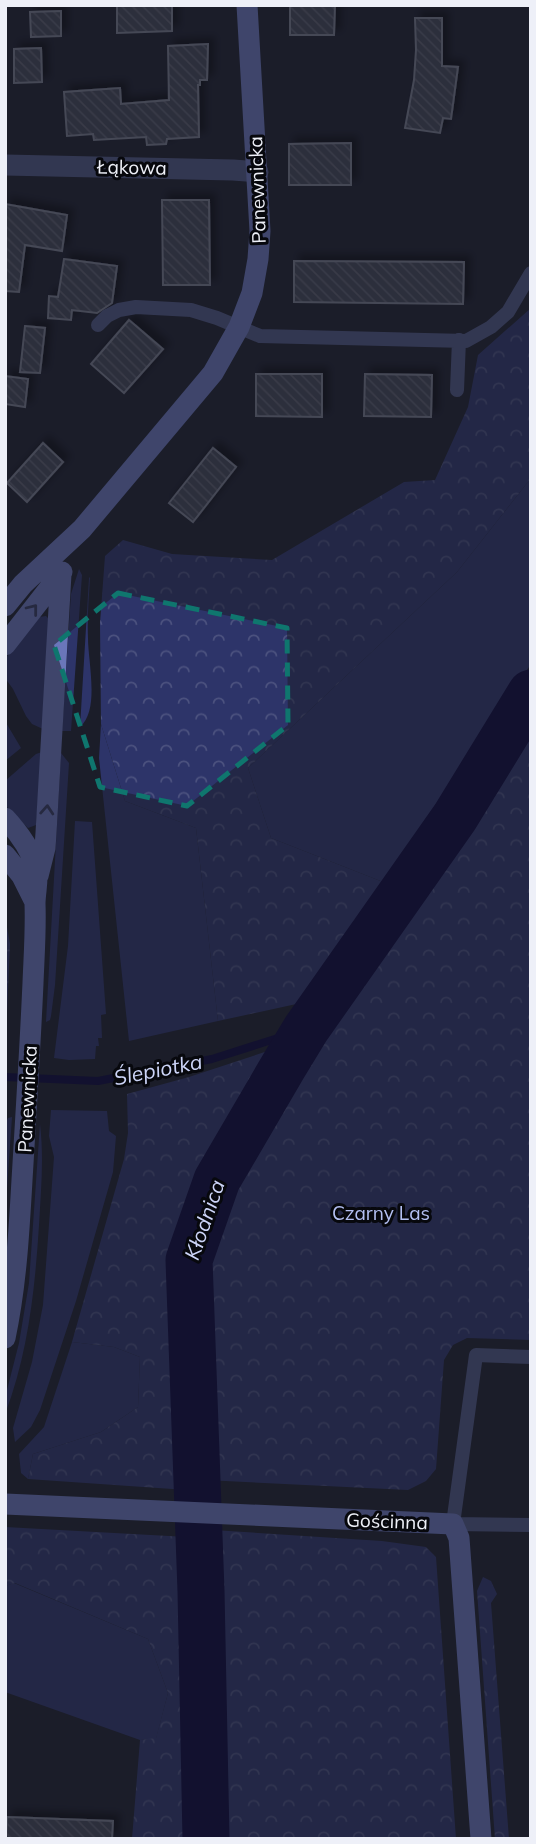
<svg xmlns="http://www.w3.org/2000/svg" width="536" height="1844" font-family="Mulish,sans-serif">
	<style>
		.green { fill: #2d3469 }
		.forest { fill: url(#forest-crowns) }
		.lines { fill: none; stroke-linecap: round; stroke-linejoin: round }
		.stream { stroke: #080335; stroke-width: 8 }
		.river { stroke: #080335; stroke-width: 47 }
		.building { fill: url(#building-back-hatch); stroke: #787c8b; stroke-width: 2; filter: url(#shadow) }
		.lane { stroke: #4f5781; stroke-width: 14 }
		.street { stroke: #4f5781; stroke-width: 21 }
		.secondary { stroke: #6a76ba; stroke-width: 21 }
		.oneway { stroke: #34395b }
		.marked { fill: none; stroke: #0f766e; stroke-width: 5; stroke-dasharray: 14 9; stroke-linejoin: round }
		.labels { text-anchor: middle; stroke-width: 6; stroke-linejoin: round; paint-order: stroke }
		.street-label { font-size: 19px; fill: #eef0f8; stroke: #07080d }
		.park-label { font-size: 19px; fill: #b4c0f3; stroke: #07080d }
		.water-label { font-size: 21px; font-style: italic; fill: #ccd4f7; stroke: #07080d }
	</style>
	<defs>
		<pattern id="forest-crowns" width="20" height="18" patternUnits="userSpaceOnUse" patternTransform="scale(1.75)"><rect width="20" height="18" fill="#2d3469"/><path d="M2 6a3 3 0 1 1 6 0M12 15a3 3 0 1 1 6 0" fill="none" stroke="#4c527f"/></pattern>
		<pattern id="building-back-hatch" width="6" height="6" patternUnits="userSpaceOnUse" patternTransform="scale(1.75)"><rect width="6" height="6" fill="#414452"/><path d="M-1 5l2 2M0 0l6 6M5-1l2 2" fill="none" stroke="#5d5f6c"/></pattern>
		<filter id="shadow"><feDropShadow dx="6" dy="-6" stdDeviation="3.5" flood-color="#0009"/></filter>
	</defs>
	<rect width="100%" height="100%" fill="#1b1d29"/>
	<path class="green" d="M531,478V664L383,882L271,838L248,768L457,572Z
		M79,569L82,575L71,731H62L71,594Z
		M90,577C89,597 87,618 88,638C88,662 100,710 80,727L89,578Z
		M46,616L49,619L43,729L32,724L26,716L13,689L5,678V659L36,620L39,617Z
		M5,721L21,748L5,761Z
		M101,724L125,801L196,828L218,1021L129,1041L99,758Z
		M42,752L36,825L28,828L5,805V781L36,754Z
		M61,753L69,763L55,985L51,1016L50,1020L46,1022Z
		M75,821L92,822L106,1014L101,1015L102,1038H98L99,1046H96L95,1059L69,1060L54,1058L68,946Z
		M51,1110L107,1111L109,1131L116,1136L113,1172L76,1301L40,1410L31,1427L15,1442L13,1428L32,1362L43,1305L54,1157L49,1136Z
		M12,1117L5,1217V1125L8,1118Z
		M40,1124C44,1159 41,1190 39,1225C35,1289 28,1354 5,1414V1398L19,1343L29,1283Z
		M72,1342L114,1347L140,1357L138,1407L101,1432L33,1454L28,1479L21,1473L19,1454L44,1427Z
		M14,1583L148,1639L168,1693L156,1739L140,1740L5,1692V1586Z"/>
	<path class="forest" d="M531,308V478L457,572L248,768L271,838L383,882L310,1001L218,1021L196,828L125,801L101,724L100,623L105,556L123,540L172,554L272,560L404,482L435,480L468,407L478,355Z
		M531,707V1340L467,1338L453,1345L444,1360L436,1469L426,1481L408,1490L205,1480L198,1262L225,1183L314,1033L450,838Z
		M5,916L10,944L5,1060Z
		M286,1045L206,1180L178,1278L187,1490L28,1479L33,1454L101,1432L138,1407L140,1357L114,1347L72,1342L124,1159L128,1133L127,1094L189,1077Z
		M5,1527L187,1537L193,1839H132L140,1740L156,1738L168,1693L148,1639L15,1583L5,1586Z
		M213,1530L382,1541L426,1547L436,1557L456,1839H217Z
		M483,1577L491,1581L497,1594L491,1603L509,1839H495L477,1591Z"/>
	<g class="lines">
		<path class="stream" d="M5,1077L98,1081L212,1059L306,1029"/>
		<path class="river" d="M206,1839L201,1591L189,1260L217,1180L283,1067L306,1029L455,817L531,693"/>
	</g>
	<path class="building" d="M117,5H172V31L117,33Z
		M290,5H335L334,35H290Z
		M61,11V36L31,37L30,12Z
		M415,18H442V66L458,67L451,119L443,118L440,133L405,128L414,80L416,50Z
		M208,44L207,80H200V85H198L199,137L167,139L166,144L147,145L146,137L94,140L93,134L67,136L64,92L120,88L121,104L169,100L168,46Z
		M41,48L42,82L14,83V49Z
		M351,143V185H289V144Z
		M162,200H209L210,285H163Z
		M5,204L67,215L62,251L25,245L19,292L5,291Z
		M64,259L117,266L112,303L97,313L72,310L71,320L48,318L49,296L58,297Z
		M294,261L464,262L463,304L294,302Z
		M129,320L163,349L124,393L91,364Z
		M25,326L45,328L40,373L20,372Z
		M256,374H322V417L256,416Z
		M365,374L432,375L431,417L364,416Z
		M5,376L28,379L25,407L5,404Z
		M43,443L63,462L27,502L7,483Z
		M213,448L236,467L193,522L169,503Z
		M7,1817L113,1821L112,1839H6Z"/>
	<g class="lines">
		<path class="lane" d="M98,325L107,316L119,310L136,307L191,310L217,318L260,336L466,341L491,327L508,312L531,273
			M457,390L459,340
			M531,1357L476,1355L453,1524L531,1525"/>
		<path class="street" d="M5,165L233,170L258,172"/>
		<path class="secondary" d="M5,606L23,584L82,529L213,373L239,327L252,293L258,259L260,231L247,5
			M5,645L62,572
			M5,818C18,832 30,848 36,867C39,879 35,891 35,904C36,930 34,957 33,983C30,1049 26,1114 22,1180C19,1233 16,1286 5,1338
			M5,855L22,876L35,902
			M38,876L45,848L46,833L61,574
			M5,1504L453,1524L459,1538L481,1839"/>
	</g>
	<defs><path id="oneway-chevron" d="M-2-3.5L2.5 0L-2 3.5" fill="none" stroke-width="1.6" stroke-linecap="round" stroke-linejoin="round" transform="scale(1.75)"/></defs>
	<g class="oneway">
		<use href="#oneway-chevron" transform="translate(33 609) rotate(-52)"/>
		<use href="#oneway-chevron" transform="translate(47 810) rotate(-86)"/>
	</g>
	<path d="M0 0H536V1844H0ZM118,593L287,628L288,725L187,806L100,787L54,645Z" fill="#1b1d29" fill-opacity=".55" fill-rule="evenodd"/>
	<path class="marked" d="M118,593L287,628L288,725L187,806L100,787L54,645Z"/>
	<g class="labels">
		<g class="street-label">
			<text transform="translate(132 167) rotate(1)" y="7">Łąkowa</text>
			<text transform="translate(257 190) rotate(-92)" y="7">Panewnicka</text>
			<text transform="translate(27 1099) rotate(-87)" y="7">Panewnicka</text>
			<text transform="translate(387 1521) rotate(2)" y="7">Gościnna</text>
		</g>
		<g class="park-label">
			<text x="381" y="1220">Czarny Las</text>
		</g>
		<g class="water-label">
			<text transform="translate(158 1070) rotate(-11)" y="7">Ślepiotka</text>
			<text transform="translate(205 1220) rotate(-71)" y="7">Kłodnica</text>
		</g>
	</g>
	<rect width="536" height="1844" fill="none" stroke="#eef0f8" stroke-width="14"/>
</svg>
